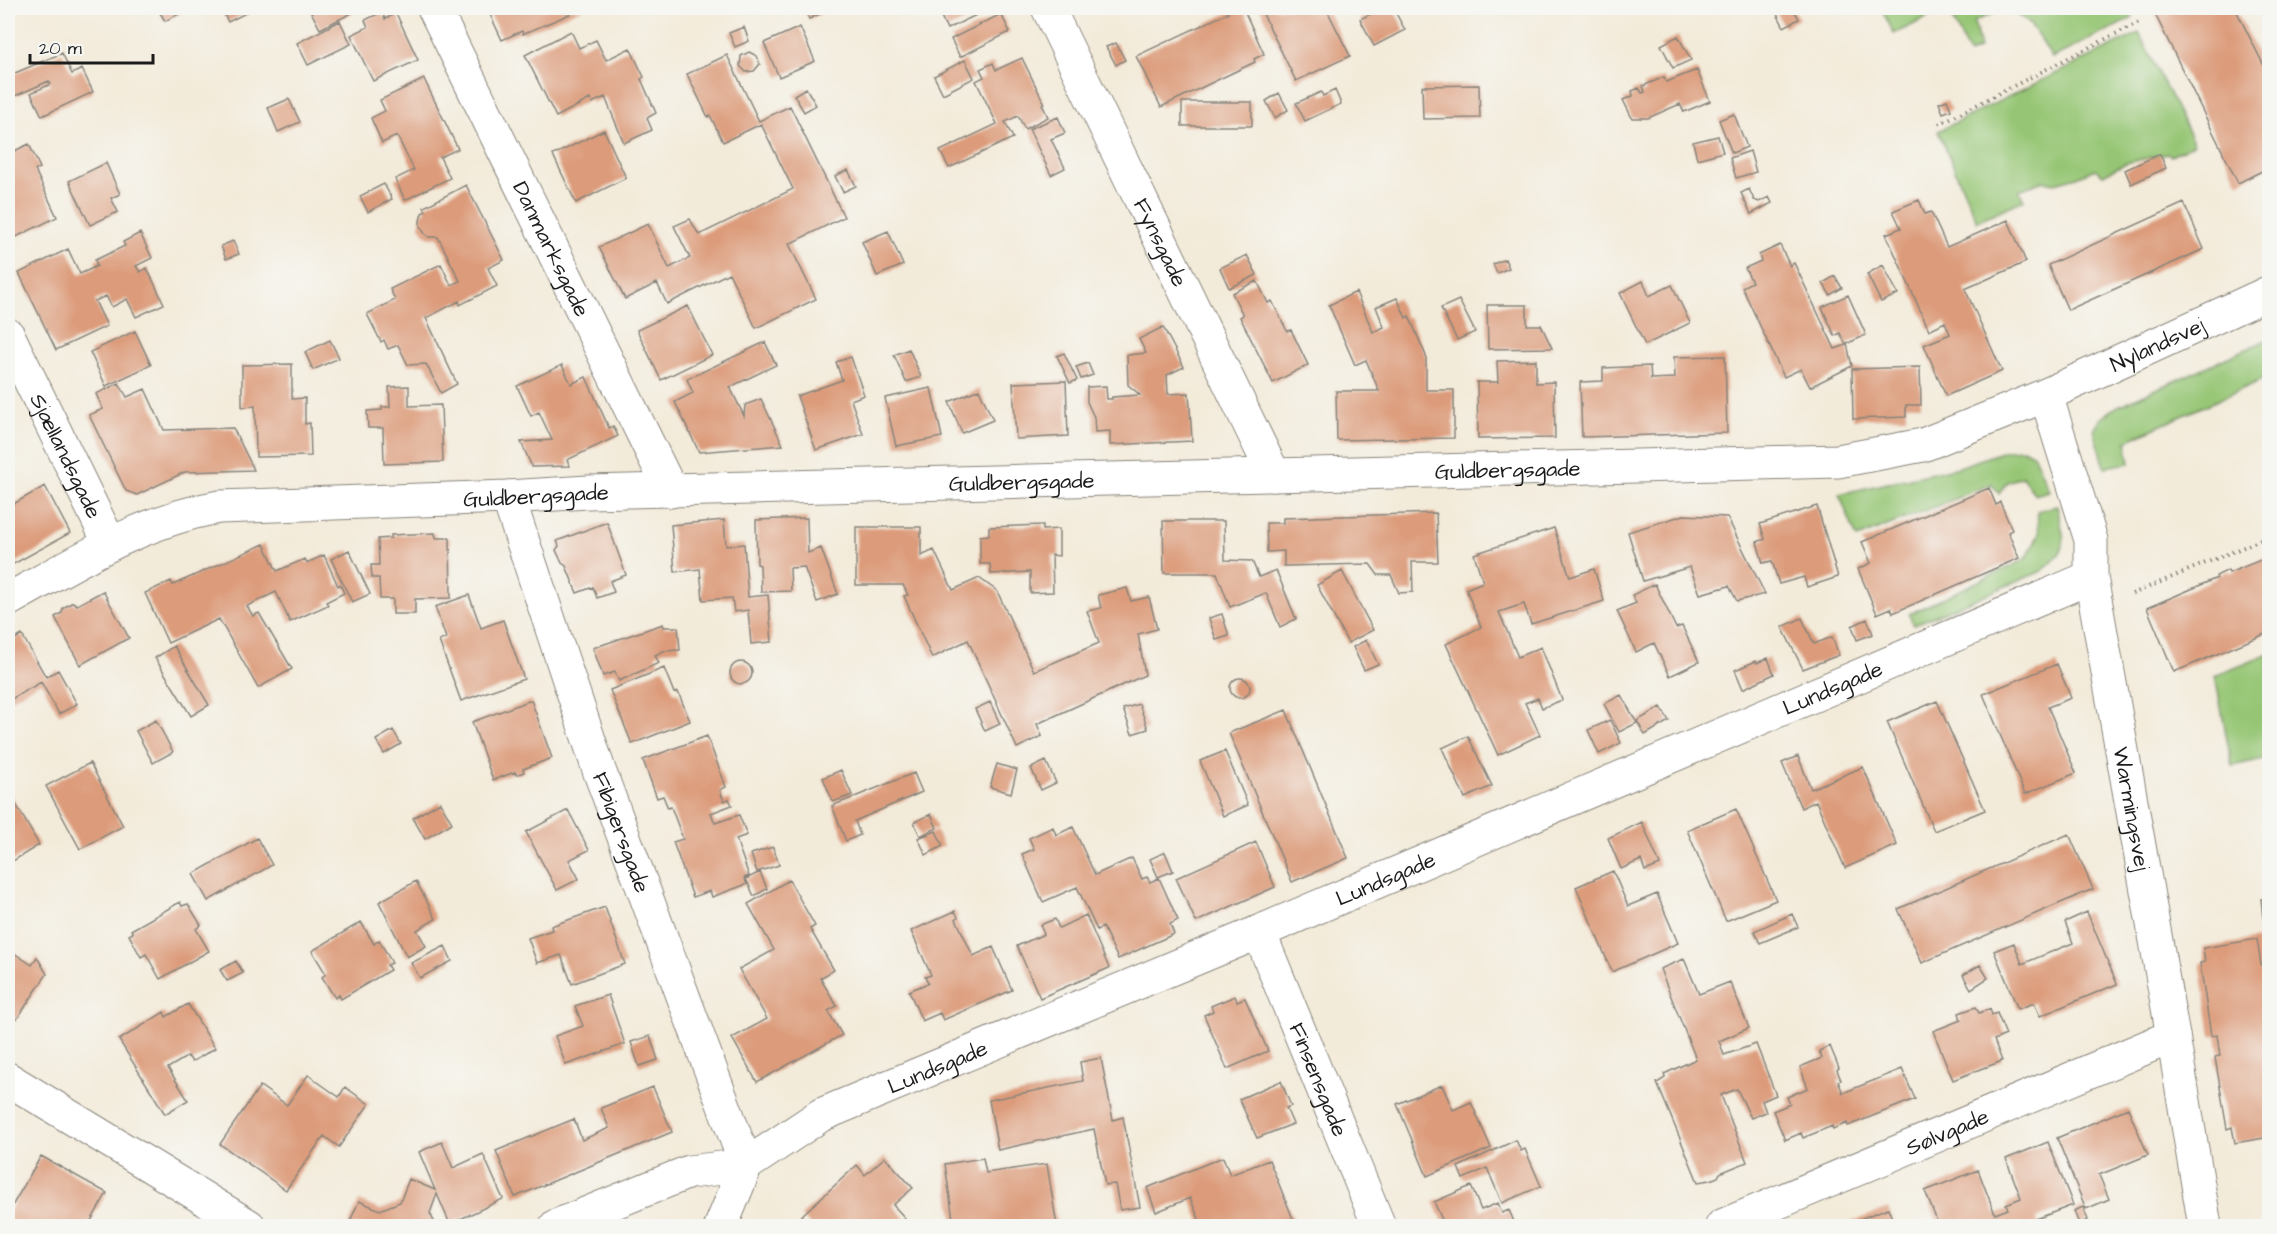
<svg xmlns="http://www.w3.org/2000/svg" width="2277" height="1234" font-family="'Architects Daughter',sans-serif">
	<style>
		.green { fill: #96c675; stroke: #597148; stroke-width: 1.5 }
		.building { fill: #dc9b7a }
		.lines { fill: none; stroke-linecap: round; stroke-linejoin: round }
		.minor-casing { stroke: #88847b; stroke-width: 35 }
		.path { stroke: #88847b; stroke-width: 4; stroke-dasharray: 1.5 4.5; stroke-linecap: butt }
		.minor { stroke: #fff; stroke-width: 33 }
		.labels { text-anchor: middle; stroke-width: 4.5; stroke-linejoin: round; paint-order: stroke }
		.street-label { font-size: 22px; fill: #1c1c1c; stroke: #f6f6f2 }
	</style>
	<rect width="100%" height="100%" fill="#f6f6f2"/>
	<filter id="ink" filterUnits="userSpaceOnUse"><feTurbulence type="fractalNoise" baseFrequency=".0167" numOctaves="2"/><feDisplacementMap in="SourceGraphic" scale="12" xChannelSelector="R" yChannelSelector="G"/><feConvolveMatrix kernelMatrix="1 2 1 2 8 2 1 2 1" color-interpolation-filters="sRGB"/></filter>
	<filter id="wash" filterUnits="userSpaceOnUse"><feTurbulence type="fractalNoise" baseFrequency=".008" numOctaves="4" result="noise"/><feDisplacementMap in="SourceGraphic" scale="24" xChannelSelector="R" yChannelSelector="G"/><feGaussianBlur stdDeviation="1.35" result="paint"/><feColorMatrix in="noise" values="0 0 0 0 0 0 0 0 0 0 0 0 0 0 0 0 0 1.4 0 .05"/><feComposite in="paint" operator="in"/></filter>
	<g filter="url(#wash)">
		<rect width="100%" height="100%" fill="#f3ebda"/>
		<path class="green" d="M1881,8H2128L2133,18L2052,58C2042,42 2028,12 2006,11C1995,11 1983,18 1974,22L1980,48L1969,54L1947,8L1894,34Z
			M2139,33L2194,144L2171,156L2168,153L2126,163L2103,175L2095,169L2077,177L2055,183L2044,181L2019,190L2024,200L1977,221L1938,131Z
			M2269,339V377L2126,441L2130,463L2105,467L2094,430L2101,418L2118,406Z
			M2023,449L2034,455L2049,491L2035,495L2022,477L2007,482L1999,494L1992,484L1857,538L1839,494L1959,467L2007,450Z
			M2057,506C2064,541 2072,547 2042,571L1913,625L1909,614L2026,559L2039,534L2037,511Z
			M2269,654V758L2232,766L2215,676Z"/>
		<g id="blocks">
			<path class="building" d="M165,8H180L183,12L165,21L159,11Z
				M221,8H244L246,13L228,22Z
				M309,8H362L320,29Z
				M487,8H584L523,34L522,31L502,40Z
				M804,8H833L809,19Z
				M937,8H991L947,29Z
				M1225,8H1243L1264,54L1254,59L1255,62L1161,107L1136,56L1228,13Z
				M1260,8H1326L1350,56L1296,81Z
				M1383,8H1393L1405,30L1374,46L1360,19Z
				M1774,8H1793L1799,19L1784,27Z
				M2152,8H2235L2270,78V167L2238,183Z
				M382,12L385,19L396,13L418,60L373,81L351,35L368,27L365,20Z
				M1001,14L1010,32L960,57L951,39Z
				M340,21L351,44L308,65L297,43Z
				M744,27L749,41L735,47L729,33Z
				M800,27L815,61L779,77L764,43Z
				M571,31L579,48L596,40L606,60L630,48L644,77L641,79L656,113L647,118L652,130L624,143L605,97L592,103L590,99L556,117L525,55Z
				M1678,36L1691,60L1673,68L1661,45Z
				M1116,43L1125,60L1116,65L1106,47Z
				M749,52L757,56L760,64L754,71L746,72L740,66L741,56Z
				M62,53L72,74L82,69L93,92L42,116L31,93L51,84L49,81L15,96L8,76Z
				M727,55L759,121L790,106L844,217L789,244L816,299L756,328L729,273L667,304L657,283L625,299L599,247L648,224L669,268L690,258L674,226L690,219L699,235L793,189L761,124L723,142L710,115L708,117L687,74Z
				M1022,58L1044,103L1042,104L1048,117L1025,129L1018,116L1005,122L1013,138L949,168L940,151L997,124L976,81L984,77L980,69L993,63L996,70Z
				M965,60L974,78L943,94L934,76Z
				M1697,70L1710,101L1684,112L1680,104L1648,118H1632L1623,100L1633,96L1632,91L1639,88L1642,93L1645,92L1643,86L1664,77L1666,82Z
				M424,79L458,149L440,157L450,178L405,200L395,179L414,170L397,136L382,143L371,118L385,111L380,100Z
				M1479,85L1480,118L1423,119L1422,86Z
				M806,88L816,105L804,112L794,95Z
				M1335,90L1341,104L1305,121L1296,103L1321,92L1323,96Z
				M1279,93L1288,110L1275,118L1266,101Z
				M289,99L300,122L278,132L268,108Z
				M1947,100L1951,110L1943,113L1939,103Z
				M1182,102H1252V126H1182Z
				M1734,114L1747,147L1732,153L1719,120Z
				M1058,117L1065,133L1051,139L1065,168L1051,175L1029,129Z
				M604,130L626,178L576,203L553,155Z
				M1718,136L1723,152L1697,159L1693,142Z
				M29,144L40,168L35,170L57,217L8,241V154Z
				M1750,151L1756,172L1736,178L1730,158Z
				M2160,154L2166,168L2131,184L2125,170Z
				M106,163L120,194L111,198L118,212L90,225L69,181Z
				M848,170L856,186L843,192L835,176Z
				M384,184L392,199L368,212L360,196Z
				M466,185L504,260L488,268L497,286L460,305L459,301L426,318L457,384L441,393L426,364L408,365L398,345L388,349L384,340L381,342L367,314L395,300L390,289L441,264L451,285L460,281L438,237H429L425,234L420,226V221L422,213L426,211L424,207Z
				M1749,189L1754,200L1759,202L1769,197L1772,203L1751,214L1741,193Z
				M1919,200L1925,214L1931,212L1947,247L2008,220L2026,262L1965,289L2002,371L1946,396L1924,345L1950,334L1945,322L1929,330L1886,234L1901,228L1893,211Z
				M2184,203L2204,249L2068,310L2048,265Z
				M888,231L903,265L877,276L862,242Z
				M140,233L152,258L136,266L140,272L147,268L164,304L136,317L127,299L112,307L106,296L95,301L107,326L56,350L19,273L68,249L80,274L97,266L95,260L125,246L123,242Z
				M233,241L239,254L226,259L221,246Z
				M1780,245L1790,266L1794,263L1835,349L1846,345L1840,333L1835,336L1822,307L1848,295L1866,335L1847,344L1852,366L1810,387L1801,369L1784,377L1742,287L1752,282L1745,268L1761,261L1759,255Z
				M1247,255L1257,275L1229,288L1220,268Z
				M1505,259L1509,268L1497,273L1493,264Z
				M1883,265L1898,294L1881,302L1867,274Z
				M1835,276L1842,288L1830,295L1823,283Z
				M1257,281L1268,303L1272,301L1287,331L1291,330L1308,365L1273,383L1240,317L1243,315L1232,293Z
				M1643,281L1649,296L1672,285L1690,323L1645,345L1620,293Z
				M1356,292L1373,332L1384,327L1376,307L1397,298L1406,318L1409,316L1426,356V390H1454V438L1337,440L1336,391H1379L1366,360L1355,365L1329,305Z
				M1459,300L1475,332L1457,340L1441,308Z
				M1487,305H1527V325H1541L1552,348L1488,349Z
				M688,306L712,355L661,380L637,330Z
				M1163,327L1184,367L1167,375L1168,394L1189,393L1192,441L1110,445V431L1095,432L1094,417L1087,402V387L1106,386L1107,399H1112V397L1140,395L1128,385L1127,355L1146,353L1139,339Z
				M135,331L151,365L106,386L90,352Z
				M330,340L339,358L313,370L305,352Z
				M765,342L776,365L730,387L744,416L745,405L761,399L783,445L699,452L675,402L693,393L687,379Z
				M909,349L921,377L906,382L894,355Z
				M1064,353L1077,380L1070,383L1057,356Z
				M1725,356L1727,433L1582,437L1580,382L1603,381V368L1650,366L1651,379L1675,378L1674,357Z
				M851,357L864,395L851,400L863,434L816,450L797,396L842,380L836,362Z
				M1536,360V383L1554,382L1555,438L1478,439L1477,382H1498L1497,361Z
				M1088,363L1093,375L1081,379L1076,367Z
				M292,364V399L305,398V424L310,423L311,456L256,457L255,406L242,407V365Z
				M562,365L571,384L586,377L609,428L613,426L618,436L567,460L570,466L532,467L521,442L552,440L539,412L531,416L517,386Z
				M1920,367L1921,405H1906V417L1853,419L1852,369Z
				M1066,381L1068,436L1016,439L1013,383Z
				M119,383L127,397L145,389L164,430L233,428L254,470L185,472L137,495L126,491L89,415L103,409L96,394Z
				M409,386V406L441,405L443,462L384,464L383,428H368L367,411L382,410V407H390L389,387Z
				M931,388L942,437L896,446L885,398Z
				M979,389L993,420L962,433L949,402Z
				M45,486L70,533L8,567V507Z
				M1989,488L1996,505L2000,502L2012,530L2008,532L2019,558L1893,613L1891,608L1877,614L1858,569L1871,563L1862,542Z
				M1817,506L1838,577L1807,587L1804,577L1779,584L1772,561L1763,563L1757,542L1765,539L1760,524Z
				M1436,513L1438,562H1412L1413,592L1399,593L1391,575H1378L1370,564L1284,566V551L1267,552L1266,523H1283V518Z
				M1684,515L1727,517L1765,594L1737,601L1729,586L1700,594L1690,567L1643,581L1628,532Z
				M807,518L808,553L821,548L838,594L817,602L804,567L790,568L791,591L761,592L760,565L757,564L756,520Z
				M724,520L726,546L744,544L748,597L768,595L772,642L751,644L748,610L734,612L732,598L703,600L700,569L675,572L671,525Z
				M1163,521H1224L1225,560L1252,561L1259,577L1276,570L1296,619L1280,627L1266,593L1230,607L1217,573H1164Z
				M607,522L626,575L610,581L614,592L597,598L593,587L577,593L566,566L562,563L556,550L559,546L557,541Z
				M1043,525V530L1059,529V556L1052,555L1053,592L1030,593V572L991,574L990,564H980V536L989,535V527Z
				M856,527H921V556L934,550L953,590L979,578L997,591L1034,671L1099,643L1087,611L1101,608L1098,595L1127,588L1131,601L1149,597L1157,629L1138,634L1145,675L1037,724L1042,736L1017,748L968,640L932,658L904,596L908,595L903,585H856Z
				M1554,528L1570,577L1594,569L1604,601L1531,624L1524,604L1499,612L1518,657L1541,647L1562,700L1542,708L1538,698L1525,703L1540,735L1498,755L1446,644L1481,627L1466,589L1483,582L1474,554Z
				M435,533L436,538H450L451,598L415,599V614H393V599H380L379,578H372L371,565H379L378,539L391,538V535Z
				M264,544L277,571L305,559L307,563L324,555L338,586L340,584L344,593L326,602L328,605L290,622L276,592L247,606L253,616L259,613L292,669L258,688L219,619L168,643L145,593L171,581L173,585Z
				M349,550L370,594L352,602L331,559Z
				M2270,556V632L2174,672L2147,608L2217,578L2216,576L2228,570L2229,573Z
				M1342,571L1373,630L1348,643L1317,585Z
				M1655,584L1676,628L1682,626L1699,662L1670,676L1654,643L1636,652L1617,611L1636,603L1632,595Z
				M103,591L129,638L80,665L55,617L62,613L63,608L73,602L77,605Z
				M469,595L481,628L503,620L524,679L461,701L439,641L446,638L435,607Z
				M1222,614L1229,636L1216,640L1209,618Z
				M1802,618L1814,644L1832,637L1839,655L1803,669L1782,627Z
				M1867,619L1873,634L1857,640L1852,626Z
				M663,624L664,627H678L680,650L663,651L655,655L659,663L619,681L615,672L603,676L593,648Z
				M22,635L46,677L58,670L77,704L59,714L41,682L8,701V643Z
				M1366,640L1378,664L1364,670L1353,647Z
				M174,646L209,705L191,716L155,658Z
				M1768,658L1774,674L1743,689L1735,670L1756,661L1757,663Z
				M730 673a11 11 0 1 1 22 0a11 11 0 1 1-22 0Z
				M2057,664L2071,698L2048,707L2076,773L2025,794L1983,694Z
				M664,668L674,693L678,692L690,721L632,744L610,690Z
				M1230 688a10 10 0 1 1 20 0a10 10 0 1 1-20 0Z
				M1621,695L1637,723L1619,732L1604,704Z
				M531,700L552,758L523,769L524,772L516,775L515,772L493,780L472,722Z
				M1937,701L1985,810L1934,831L1887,722Z
				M990,702L1000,724L985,731L975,709Z
				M1139,704L1148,729L1132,734L1123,709Z
				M1661,707L1669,721L1645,735L1637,721Z
				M1286,710L1348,858L1292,882L1229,733Z
				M156,720L173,752L153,763L136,731Z
				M1610,720L1621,743L1599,754L1588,730Z
				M393,730L401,744L384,754L376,740Z
				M707,736L726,787L720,790L724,801L729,799L732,805L711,813L715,823L739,815L747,835L736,839L749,876L744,878L747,884L712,897L710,891L693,897L673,842L683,839L671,807L668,808L663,796L657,798L643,760Z
				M1468,736L1492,786L1465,798L1442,748Z
				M1225,751L1248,805L1223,816L1200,761Z
				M1798,756L1811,789L1863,767L1897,845L1845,868L1816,801L1801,808L1782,763Z
				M1046,761L1056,783L1041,790L1031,768Z
				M90,763L123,826L80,849L46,786Z
				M997,764L1017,770L1011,793L990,787Z
				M841,770L852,795L833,802L823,778Z
				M914,773L922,792L855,821L860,835L846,841L832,806Z
				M8,790L39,845L8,864Z
				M440,802L452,823L425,839L413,818Z
				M1736,809L1776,900L1726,921L1687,830Z
				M568,810L589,850L569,860L579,879L557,890L526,832Z
				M931,814L937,828L920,836L914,822Z
				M1642,822L1660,865L1645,871L1641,860L1621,869L1608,838Z
				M1053,827L1056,835L1073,827L1095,875L1132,858L1142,879L1147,877L1150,882L1159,878L1178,920L1170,924L1174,934L1118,959L1103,927L1097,930L1077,887L1043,902L1022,854L1034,849L1029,838Z
				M936,831L943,846L926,855L918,838Z
				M2069,834L2093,889L1922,963L1898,909Z
				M257,838L272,865L208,901L193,874Z
				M1256,842L1275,887L1196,922L1176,878Z
				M773,847L779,865L757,872L751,854Z
				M1165,852L1173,871L1158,877L1150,859Z
				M1613,871L1628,906L1657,894L1678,943L1612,972L1576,887Z
				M760,872L767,889L754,896L746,879Z
				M789,880L815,926L810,929L834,970L820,978L837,1006L828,1011L842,1035L757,1082L732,1038L767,1019L739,969L774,950L748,904Z
				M416,881L436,919L417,930L426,946L407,957L379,902Z
				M2270,898V918L2263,919L2261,899Z
				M180,902L182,906L188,904L201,925L196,929L209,951L160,979L146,954L141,957L129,935L133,933L131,930Z
				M605,907L625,964L572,984L561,955L537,963L528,938L552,930L551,926Z
				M955,911L958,917L956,919L973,956L993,947L1012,990L943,1020L940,1013L922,1021L909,991L928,983L925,977L931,975L911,931Z
				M2087,912L2117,984L2040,1016L2034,1003L2018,1009L1994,951L2014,943L2022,964L2073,943L2065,922Z
				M1792,914L1798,927L1760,943L1754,931Z
				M1086,915L1109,968L1040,998L1017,946L1044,934L1040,925L1055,919L1059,928Z
				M361,922L374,944L379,940L392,963L387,965L390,970L341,999L339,995L335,998L322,977L326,974L312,951Z
				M2257,939L2261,965L2270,964V1137L2235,1143L2232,1127L2227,1129L2215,1057L2220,1056L2217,1035L2211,1036L2200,963L2205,962L2203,948Z
				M445,946L452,961L420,978L411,963Z
				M8,949L32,965L37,957L47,974L17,1019L8,1013Z
				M1684,959L1699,994L1730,982L1749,1028L1719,1041L1724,1055L1756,1044L1776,1095L1762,1101L1766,1112L1751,1118L1737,1089L1721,1095L1747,1162L1720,1173L1718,1177L1710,1180L1698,1182L1657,1083L1665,1078L1664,1074L1696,1059L1660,969Z
				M236,961L243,973L227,981L220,970Z
				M1980,965L1988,978L1971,989L1963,975Z
				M608,995L625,1044L566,1065L555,1036L583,1026L575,1006Z
				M1235,996L1237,1001L1245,998L1268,1051L1227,1069L1204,1015L1213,1011L1211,1006Z
				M188,1004L215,1048L192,1062L188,1056L168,1068L188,1100L165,1114L119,1040L164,1012L166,1017Z
				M1976,1007L1979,1013L1990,1009L1992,1015L1997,1013L2006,1035L1994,1040L2002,1061L1953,1080L1933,1031L1961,1020L1959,1013Z
				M650,1036L658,1060L639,1066L631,1042Z
				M1830,1046L1839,1068L1837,1070L1841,1080L1838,1081L1843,1093L1902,1069L1915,1099L1848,1126L1847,1123L1833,1129L1832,1126L1803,1138L1801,1133L1785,1140L1773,1111L1790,1104L1787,1097L1808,1088L1800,1067L1822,1058L1819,1051Z
				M1101,1058L1113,1120L1123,1117L1140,1207L1120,1210L1115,1184L1105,1185L1094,1129L998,1150L989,1100L1083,1081L1080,1062Z
				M308,1075L339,1097L345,1087L369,1104L339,1147L324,1136L286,1190L220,1144L260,1086L287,1105Z
				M1281,1081L1291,1106L1286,1108L1293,1124L1257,1138L1239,1099Z
				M1442,1085L1453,1110L1471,1102L1491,1148L1427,1176L1397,1104Z
				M653,1087L672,1132L515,1197L496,1151L574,1119L582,1140L609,1128L601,1108Z
				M2128,1108L2148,1155L2099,1175L2109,1199L2086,1209L2057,1138Z
				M1516,1140L1521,1151L1525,1149L1541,1186L1502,1203L1487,1168L1463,1179L1458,1167Z
				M442,1142L453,1168L483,1154L503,1199L450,1224L437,1194L430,1213L436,1226H348L359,1201L380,1210L400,1202L409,1179L435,1190L419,1152Z
				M2048,1142L2073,1205L2036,1219L2039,1226H1977L1975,1220L1959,1226H1939L1925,1191L1978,1170L1995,1214L2008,1209L2006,1204L2021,1198L2006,1159Z
				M41,1156L107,1193L88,1226H8V1213Z
				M885,1157L913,1188L893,1205L905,1218L895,1226H811L801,1216L857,1165L865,1175Z
				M1223,1157L1230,1175L1269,1160L1296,1226H1202L1190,1198L1156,1212L1147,1188Z
				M983,1158L986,1173L1047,1164L1057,1226H954L945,1164Z
				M1471,1186L1481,1210L1498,1203L1502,1213L1509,1210L1515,1224L1509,1226H1445L1434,1202Z
				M2083,1207L2088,1220L2079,1224L2074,1211Z
				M1888,1208L1895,1226H1842Z"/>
		</g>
	</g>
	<g filter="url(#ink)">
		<use href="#blocks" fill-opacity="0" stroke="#88847b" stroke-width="1.5"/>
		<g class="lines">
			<defs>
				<g id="minor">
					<path id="s1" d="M434,8L671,491"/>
					<path id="s2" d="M1048,8L1274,475"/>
					<path id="s3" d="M8,335L110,544"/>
					<path id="s4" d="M2046,395L2091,540V577L2173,1036L2205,1226"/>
					<path id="s5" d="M508,497L599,770L746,1165L689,1172L556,1226"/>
					<path id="s6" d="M8,600C75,563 142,520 219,507L508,497L588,492L1838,461L1923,445L2046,395L2270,292"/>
					<path id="s7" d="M1259,932L1379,1226"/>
					<path d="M8,1079L249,1226"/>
					<path id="s8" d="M721,1226L746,1165L821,1115L1259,932L2091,577"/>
					<path id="s9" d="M1722,1226L2173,1036"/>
				</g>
			</defs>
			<use href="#minor" class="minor-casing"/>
			<path class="path" d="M1939,124L2141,21
				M2132,594L2270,536"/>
			<use href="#minor" class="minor"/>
		</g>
	</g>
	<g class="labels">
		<g class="street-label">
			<text dy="8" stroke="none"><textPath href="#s2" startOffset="260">Fynsgade</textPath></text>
			<text dy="8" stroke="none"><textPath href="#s1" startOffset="268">Danmarksgade</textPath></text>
			<text dy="8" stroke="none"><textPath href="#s6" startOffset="2193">Nylandsvej</textPath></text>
			<text dy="8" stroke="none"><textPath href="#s3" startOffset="134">Sjællandsgade</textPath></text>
			<text dy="8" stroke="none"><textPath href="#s6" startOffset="1521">Guldbergsgade</textPath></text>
			<text dy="8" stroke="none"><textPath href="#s6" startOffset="1035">Guldbergsgade</textPath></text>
			<text dy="8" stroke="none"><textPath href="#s6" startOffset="549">Guldbergsgade</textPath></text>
			<text dy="8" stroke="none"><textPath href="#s8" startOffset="1254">Lundsgade</textPath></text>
			<text dy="8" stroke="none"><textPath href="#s4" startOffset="424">Warmingsvej</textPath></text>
			<text dy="8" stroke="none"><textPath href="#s5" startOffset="354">Fibigersgade</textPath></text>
			<text dy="8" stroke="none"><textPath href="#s8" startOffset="768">Lundsgade</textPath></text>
			<text dy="8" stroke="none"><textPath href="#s8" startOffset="282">Lundsgade</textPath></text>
			<text dy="8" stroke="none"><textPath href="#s7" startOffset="159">Finsensgade</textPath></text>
			<text dy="8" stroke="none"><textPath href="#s9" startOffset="244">Sølvgade</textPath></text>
		</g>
	</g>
	<rect width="2277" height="1234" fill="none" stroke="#f6f6f2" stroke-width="30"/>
	<path d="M30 54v9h123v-9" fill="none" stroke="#1c1c1c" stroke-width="3"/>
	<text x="39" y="54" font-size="18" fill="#1c1c1c" stroke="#f6f6f2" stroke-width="4.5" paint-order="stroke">20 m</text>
</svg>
